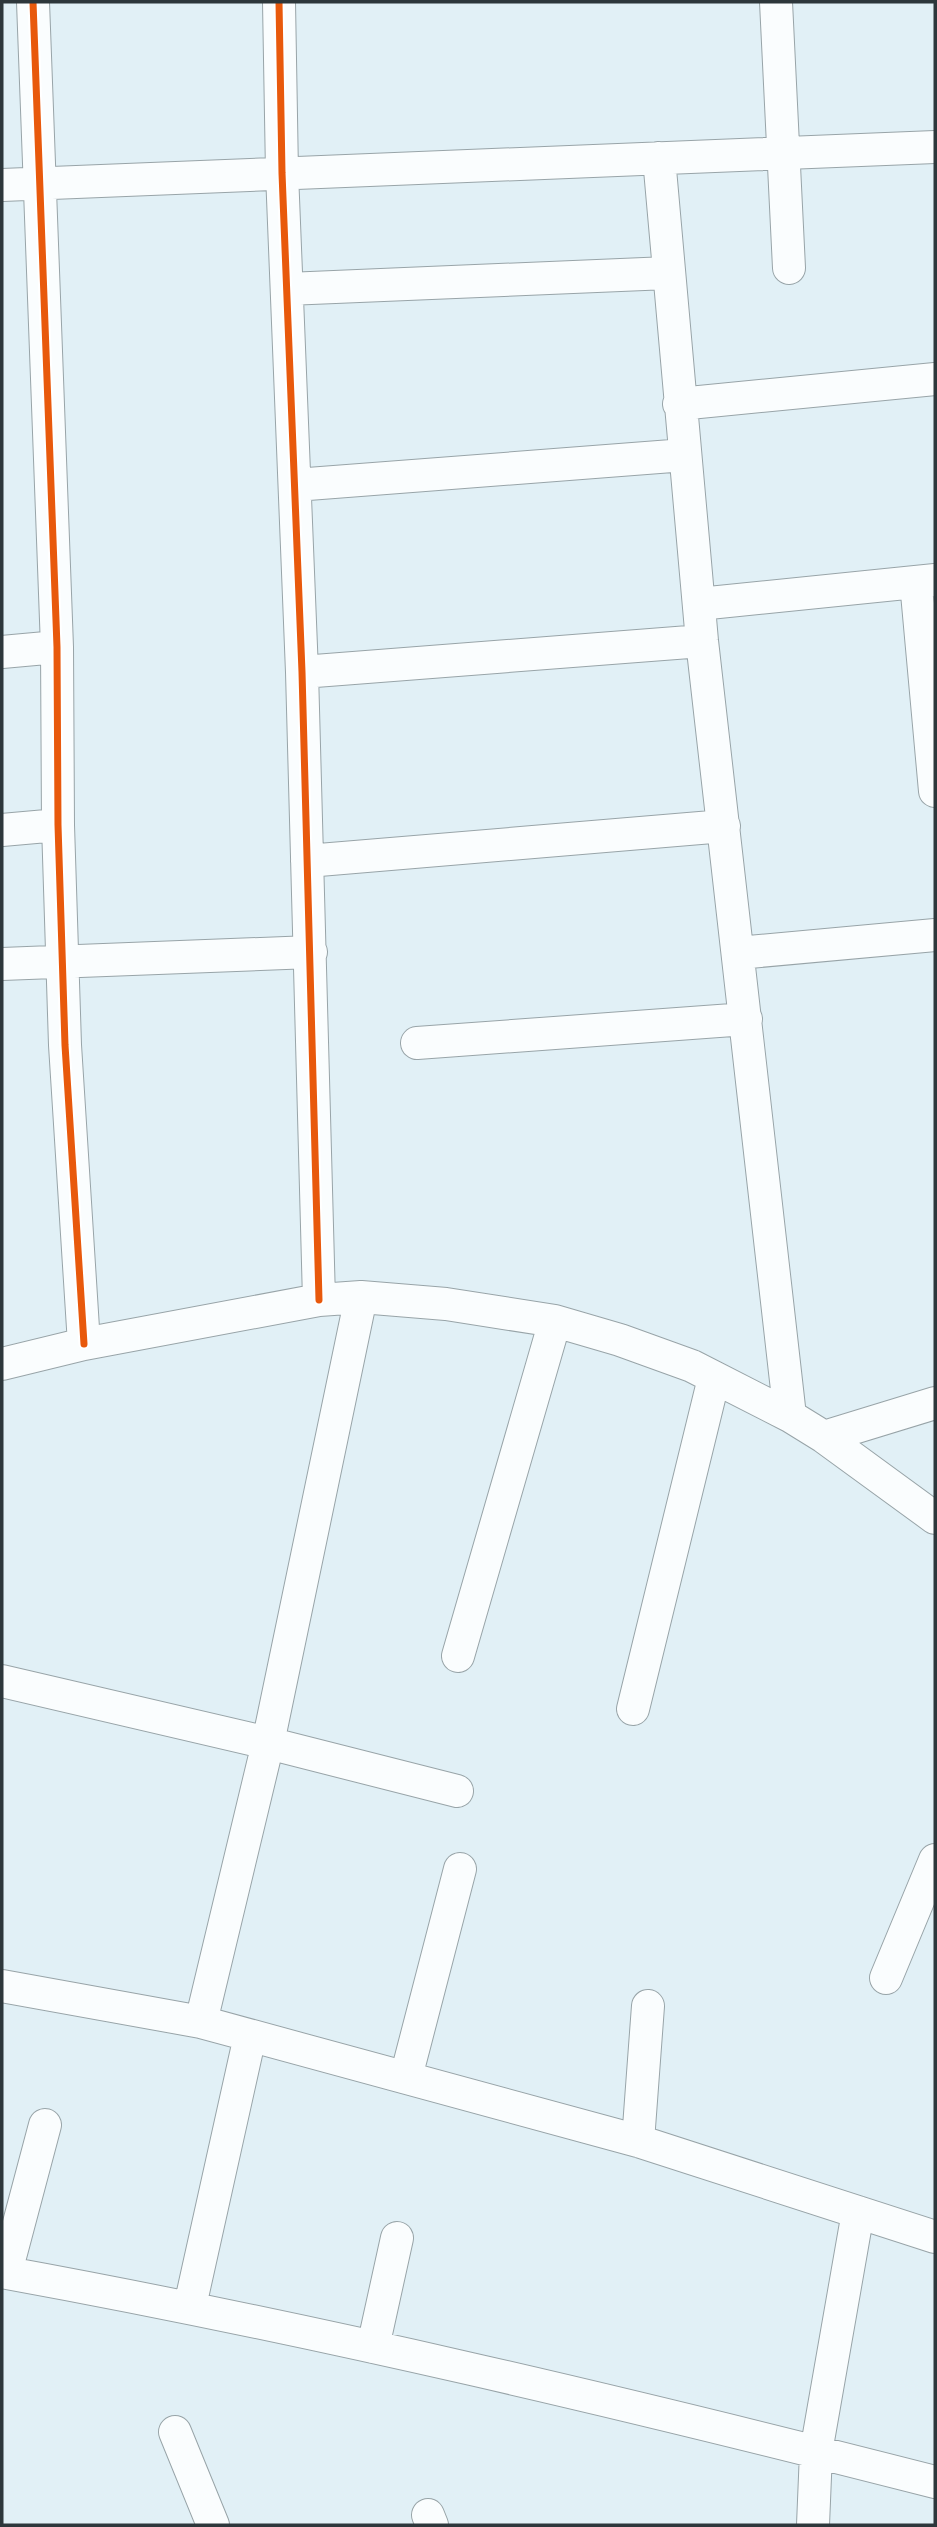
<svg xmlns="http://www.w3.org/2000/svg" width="937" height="2527" font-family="'Titillium Web',sans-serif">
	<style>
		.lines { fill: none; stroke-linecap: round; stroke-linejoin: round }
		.minor-casing { stroke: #98a4a8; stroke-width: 34 }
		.minor { stroke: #fafdfe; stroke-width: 32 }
		.cycleway-casing { stroke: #fff; stroke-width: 11 }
		.cycleway { stroke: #e8590c; stroke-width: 7 }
	</style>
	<rect width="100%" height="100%" fill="#e1f0f6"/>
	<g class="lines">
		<defs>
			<path id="minor" d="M33,2L57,647L58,825L65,1045L84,1344
				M279,2L282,173L302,672L319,1300
				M776,2L789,268
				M659,158L702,641L790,1416
				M2,185L935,147
				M287,289L668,273
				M679,404L935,379
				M295,485L685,455
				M916,582L935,791
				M699,604L935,580
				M2,652L57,647
				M302,672L702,641
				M2,830L58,825
				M307,861L724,826
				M738,953L935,935
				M2,964L311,952
				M417,1043L746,1019
				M2,1364L84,1344L319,1300L361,1297L446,1304L555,1321L620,1340L692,1366L790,1416L824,1437L935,1518
				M824,1437L935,1403
				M458,1656L555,1321
				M2,1681L268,1743L457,1791
				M633,1709L714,1378
				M886,1978L935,1860
				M2,1986L201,2022L638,2141L935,2237
				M201,2022L268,1743L361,1297
				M406,2077L460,1869
				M638,2141L648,2006
				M2,2272C315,2329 626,2403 935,2482
				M6,2272L45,2125
				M190,2306L250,2036
				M373,2347L397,2238
				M175,2432L213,2525
				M428,2515L432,2525
				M813,2525L816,2452L858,2212"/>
		</defs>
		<use href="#minor" class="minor-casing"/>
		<use href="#minor" class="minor"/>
		<defs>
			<path id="cycleway" d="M33,2L57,647L58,825L65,1045L84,1344
				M279,2L282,173L302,672L319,1300"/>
		</defs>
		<use href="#cycleway" class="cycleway-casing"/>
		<use href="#cycleway" class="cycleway"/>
	</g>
	<rect width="937" height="2527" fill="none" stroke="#2d373b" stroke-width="7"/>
</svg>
